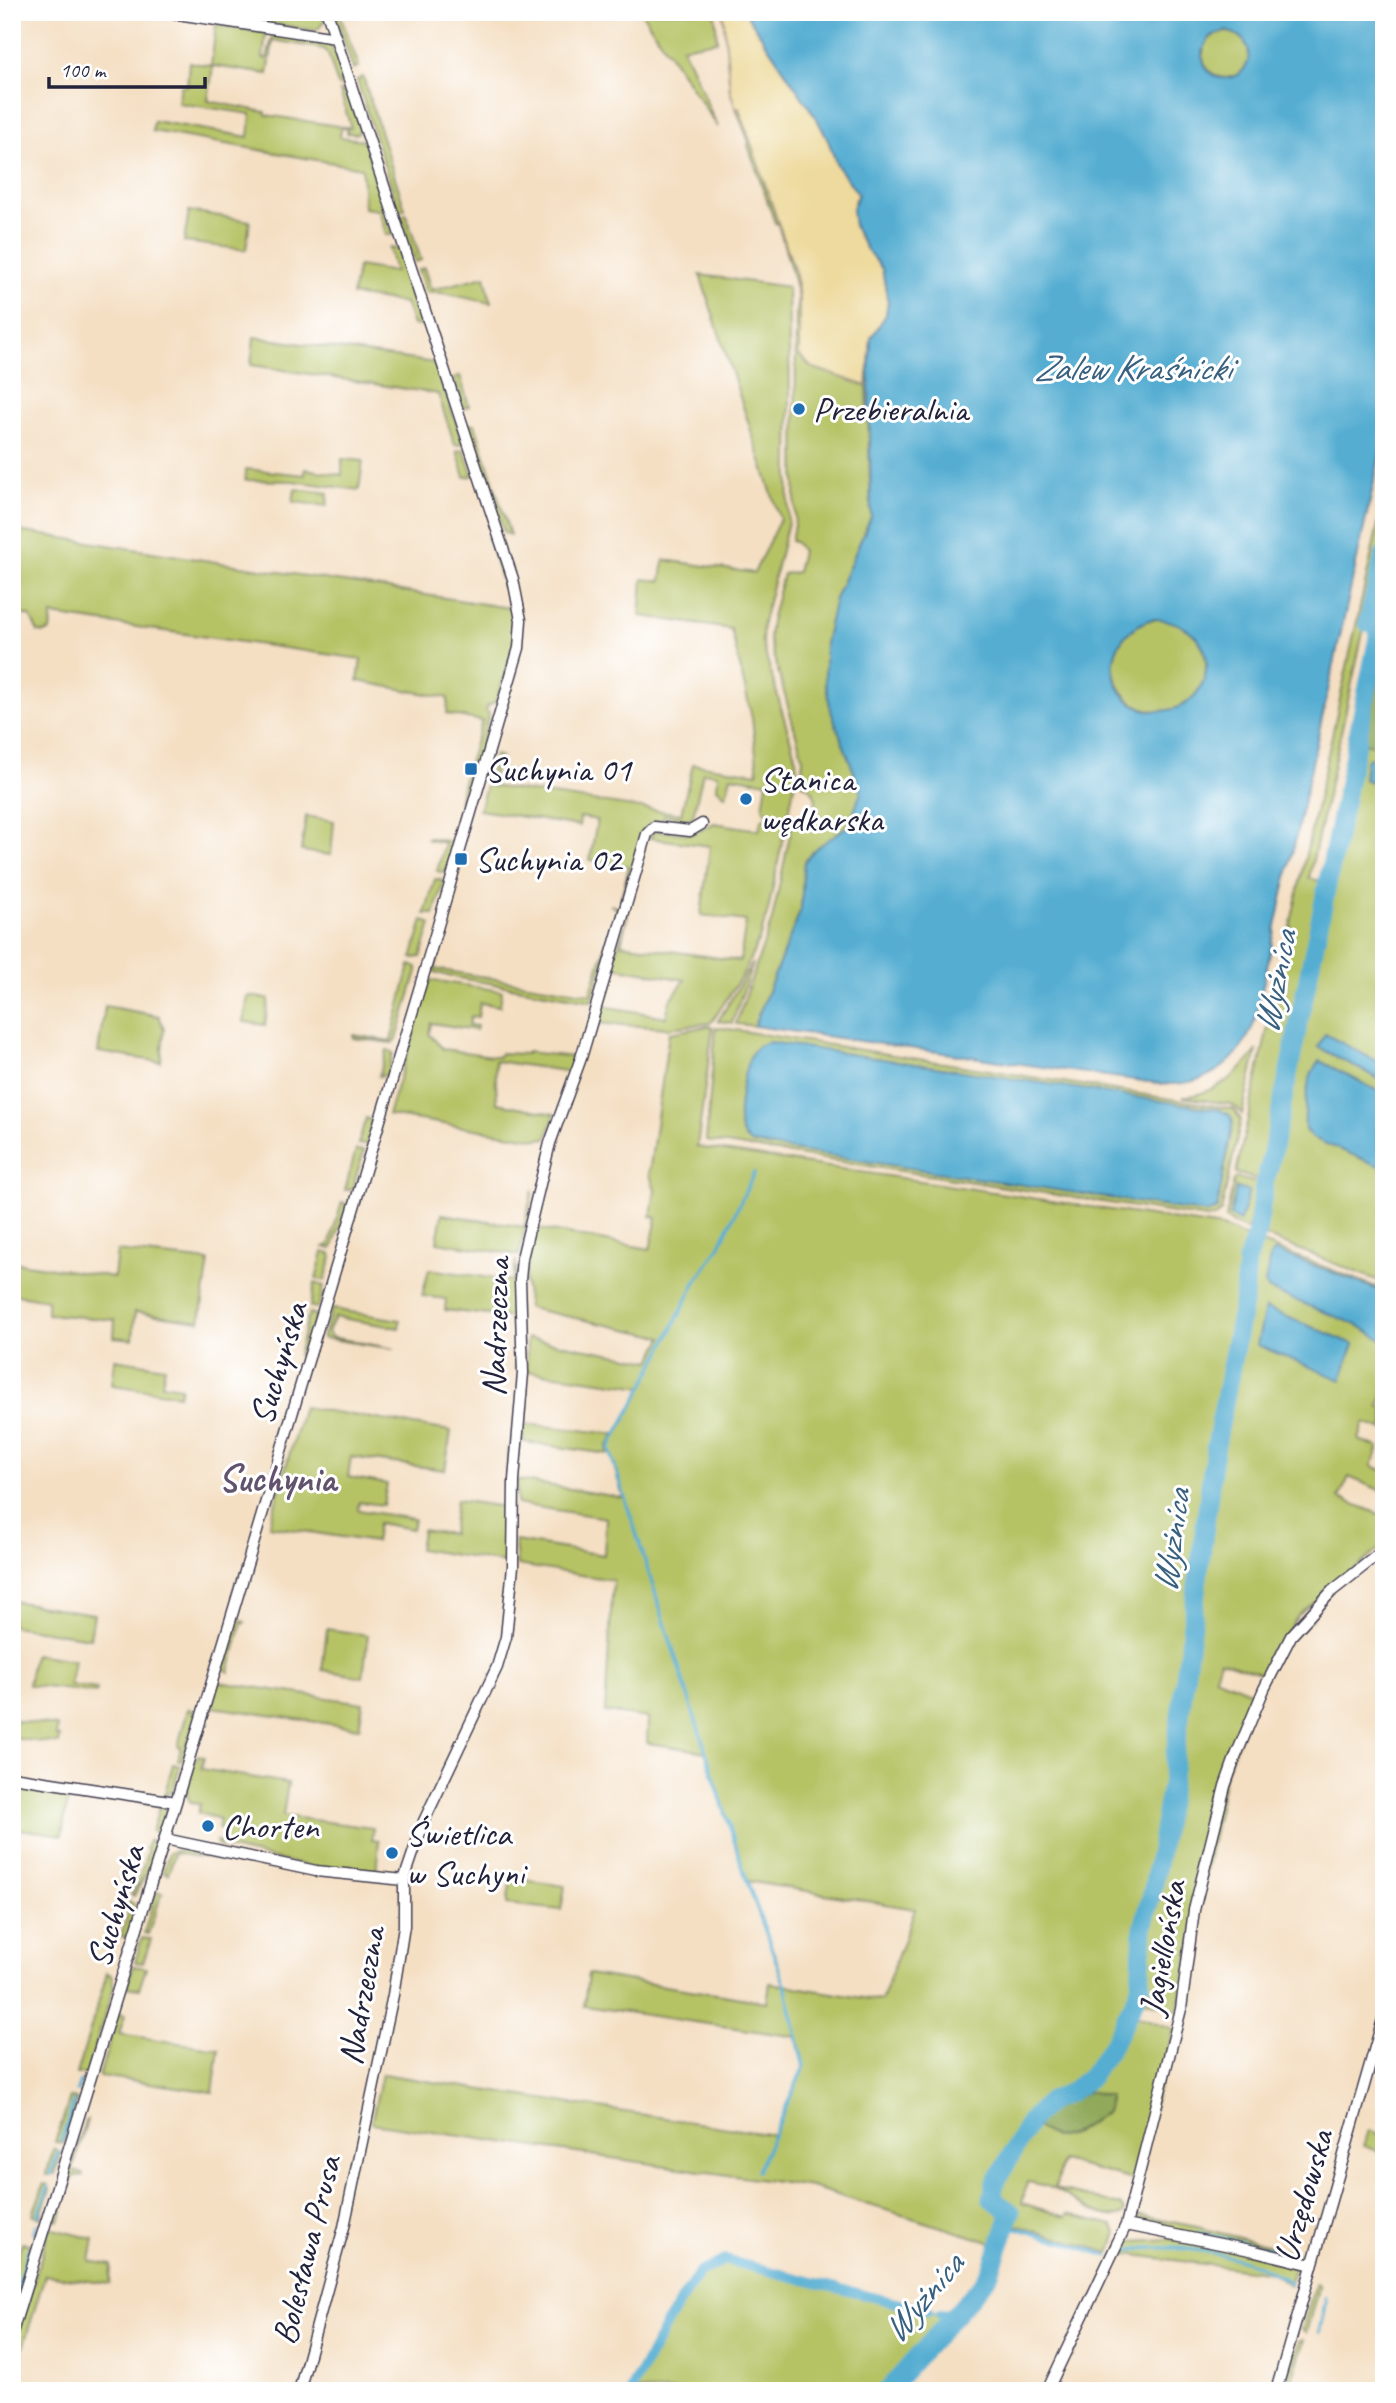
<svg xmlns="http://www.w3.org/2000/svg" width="1396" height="2403" font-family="Caveat,sans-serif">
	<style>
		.green { fill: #b6c365; stroke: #6c7250; stroke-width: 2; fill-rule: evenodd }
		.forest { fill: #90a95a; stroke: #59664a; stroke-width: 2 }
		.sand { fill: #eeda9e; stroke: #887e6c; stroke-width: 2 }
		.water { fill: #55add2; stroke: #3c6886; stroke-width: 2; fill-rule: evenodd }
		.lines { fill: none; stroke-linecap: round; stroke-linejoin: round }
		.stream { stroke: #55add2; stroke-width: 3.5 }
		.canal { stroke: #55add2; stroke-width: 10 }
		.river { stroke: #55add2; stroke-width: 19 }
		.minor-casing { stroke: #423e4f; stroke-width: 13 }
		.minor { stroke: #fff; stroke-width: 10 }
		.poi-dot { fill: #1f6fb2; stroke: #fff; stroke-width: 2.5 }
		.labels { text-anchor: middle; stroke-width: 6; stroke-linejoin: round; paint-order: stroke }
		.poi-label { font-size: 35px; fill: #22223b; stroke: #fff; text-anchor: start }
		.street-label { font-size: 35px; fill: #22223b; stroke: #fff }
		.water-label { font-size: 37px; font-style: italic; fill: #39617f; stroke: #fff }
		.quarter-label { font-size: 38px; font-weight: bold; fill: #61536d; stroke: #fff }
	</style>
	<rect width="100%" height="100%" fill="#fff"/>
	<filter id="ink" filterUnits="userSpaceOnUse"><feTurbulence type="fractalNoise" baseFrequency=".0143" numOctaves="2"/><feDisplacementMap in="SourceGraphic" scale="14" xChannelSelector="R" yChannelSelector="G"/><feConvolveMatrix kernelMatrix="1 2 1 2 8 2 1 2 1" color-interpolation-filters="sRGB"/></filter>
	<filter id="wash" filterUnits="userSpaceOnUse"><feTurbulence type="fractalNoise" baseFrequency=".00686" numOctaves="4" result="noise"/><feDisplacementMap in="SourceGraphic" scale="28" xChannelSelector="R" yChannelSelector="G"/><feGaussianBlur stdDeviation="1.57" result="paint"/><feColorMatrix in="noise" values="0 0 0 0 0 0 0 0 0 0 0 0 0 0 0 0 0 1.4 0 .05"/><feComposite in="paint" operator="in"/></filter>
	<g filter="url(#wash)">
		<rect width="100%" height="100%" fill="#f4dfc3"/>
		<path class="green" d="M201,12L237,16V12H322L324,21L318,29L313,30Z
			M339,12L359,66L353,69L335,13Z
			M641,12H715L717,41L682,47C696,73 705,101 718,127Z
			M216,25L266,33L263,58L267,59L273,33L329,44C337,55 347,75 341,86H338L328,54L324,49L273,40L268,74L213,66L208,101L266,112V115L351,128L340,91L347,93L361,130L356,134L347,133V127L341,129L340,137L363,140L365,143L393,235H386L379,210L364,208L362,168L152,131L154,121L249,137L251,114L178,103L181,86H187L189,62L211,66Z
			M1203 55a23 23 0 1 1 46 0a23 23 0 1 1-46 0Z
			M363,77L405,209L399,211L357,80Z
			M739,107L796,275L799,299V355L811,367L867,386L871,517L835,599L825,643V681L831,711L861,791L850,824L815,850L804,862L801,909L754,1026L736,1024L772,920L793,820C818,821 825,792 801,783L803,759L769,639L771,621L783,574L797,572L802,551L795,542L791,541L795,520L796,312L798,299L794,280L778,224L775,223L748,145L749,142L736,108Z
			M189,211L250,221L246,250L184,242Z
			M406,214L421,260L415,262L401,216Z
			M389,248L399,249L424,326L413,325L405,303L352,295L358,266L395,272Z
			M424,268L431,290L485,276L491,303L443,293H426L418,270Z
			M700,275L788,287L790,396L788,522L763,622L762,642L796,759L797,773L788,816L767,813L763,808L767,782L731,776L726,796L717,788L718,774L703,772L693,816L688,819L664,815L662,822C651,820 648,825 642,835L620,902L629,866L590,860L597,820L580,817L579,826L479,810L495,755L501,757L498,758L491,786L681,814L693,764L758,773L752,718L731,629L640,616L643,579L661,581L664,560L754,573L780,519Z
			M254,337L435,363L463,444L455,445L438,394L251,365Z
			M460,376L469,406L463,408L454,379Z
			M469,424H475L510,535L504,533Z
			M464,450L473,476L465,477L457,451Z
			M342,459L363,461L359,490L292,481L245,480L246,469L305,475V469L342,475Z
			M295,489L328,493L327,506L293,502Z
			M1384,498V537L1309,878L1323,882L1262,1181L1236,1173Z
			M12,530L509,608L507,597C532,606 502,685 495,702L488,706L486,711L489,713L470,797L465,802L459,801L463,782L482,721L447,714L448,698L358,681L361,659L52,615L50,631L45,633L38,632L30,616L12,613Z
			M488,539L495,543L509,584L507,588H504Z
			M1114 665a46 46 0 1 1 92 0a46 46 0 1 1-92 0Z
			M1384,620V1283L1257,1233Z
			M306,816L334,821L331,855L301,851Z
			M767,817L787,819L768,911L760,937L745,971L713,1020L710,1023L669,1028L594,1023L600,1000L603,1001V1006L666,1017L670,1001L685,980L614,967L608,986H605L628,914L621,944L740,961L746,921L701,915L710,846L649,838L655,831L693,834L714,823L759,830L761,820Z
			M430,838L452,842L453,850L445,873L437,871L445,843L426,839Z
			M435,879H440L443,884L434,914H425Z
			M610,905L620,908L592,1001L448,976L434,972L432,969L445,922L449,923L435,969L590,994L617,909Z
			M423,920L431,924L421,957L412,958Z
			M753,963L732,1023L718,1021Z
			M410,965L417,967V971L397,1039L392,1043L353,1038V1035L391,1041Z
			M430,980L502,991L500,1006L480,1003L478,1017L471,1016L469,1025L477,1026L476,1030L431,1023L429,1034L443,1049L499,1057L500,1053L526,1054L527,1052L575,1057L571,1072L495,1061L497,1103L555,1114L547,1138L537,1139L388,1115Z
			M248,996L269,999L265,1025L244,1022Z
			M105,1006L159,1016L164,1029L161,1062L98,1052Z
			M709,1026L713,1027L697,1147L1222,1227L1247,1237L1243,1255L1249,1256L1255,1240L1384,1290V1394L1379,1406L1384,1408V1430L1364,1423L1359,1440L1379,1447L1372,1466L1384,1471V1492L1349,1477L1339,1498L1384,1516V1545L1298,1616L1289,1630L1266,1675L1220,1660L1215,1677L1257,1694L1226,1771L1178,2011L1139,1999L1132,2014L1174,2029L1134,2180L1062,2161L1055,2189L1120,2205L1124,2210V2214C1106,2225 1067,2194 1049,2187C1042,2185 1034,2183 1027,2182L1022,2203L1066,2217L1068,2214L1113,2225L1117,2233L1110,2253L1012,2224L1003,2246L811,2187L371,2123L382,2074L773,2135L804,2067L797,2037L584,2006L588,1974L767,2002L770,1983L881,2001L915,1909L747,1881L706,1752L647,1743L648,1718L605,1712L613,1580L517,1565L515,1541L604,1555L606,1518L517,1504V1480L623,1498L609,1448L643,1387L526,1371L527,1338L651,1361L663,1337L528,1308L525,1278L534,1228L650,1249L657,1218L651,1216L655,1189L649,1174L669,1033ZM1106,2112L1072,2135L1053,2137Z
			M716,1027L1234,1109L1241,1120L1221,1212L1215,1217L1207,1218L706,1141Z
			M387,1050L393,1053L387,1075L379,1076Z
			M1257,1050L1242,1114L1237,1108L1230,1104L1182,1097C1214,1094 1239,1075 1257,1050Z
			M366,1118L372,1121L366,1145L358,1144Z
			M356,1150L364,1151L352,1189L345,1190Z
			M1237,1178L1262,1184L1257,1190L1248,1230L1233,1224L1226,1218L1234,1180Z
			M533,1190L519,1255L437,1242L442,1214L524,1227Z
			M342,1202L347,1204V1207L332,1249L324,1247L329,1245Z
			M117,1251L209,1261L200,1321L135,1312L133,1339L114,1337L115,1320L47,1314V1300L12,1294V1262L114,1277Z
			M323,1252L331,1254L332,1257L325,1280L316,1279Z
			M516,1260L517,1311H515L518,1369L515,1368V1318L445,1310L446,1299L422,1296L429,1269L513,1281Z
			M315,1283L324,1286L318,1308L310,1307Z
			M332,1309L400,1320L399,1328L335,1317L328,1332L331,1337L395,1349L322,1338Z
			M309,1313L316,1315L303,1355H298Z
			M115,1359L165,1367L162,1384L181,1387L179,1395L112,1385Z
			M281,1406L288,1408L278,1434L273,1432Z
			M303,1407L451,1431L445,1470L351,1457L348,1477L387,1484L383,1505L359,1502L358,1510L414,1519L412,1529L378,1523L375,1542L269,1526Z
			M525,1424L615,1434L607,1447L608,1454L523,1442Z
			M508,1447L511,1449L505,1563L419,1549L422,1530L452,1534L456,1500L505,1507Z
			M12,1601L94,1614L90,1638L12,1626Z
			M238,1620L245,1622L241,1626L229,1672L224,1669Z
			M327,1629L368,1635L363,1677L322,1670Z
			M34,1654L74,1660L70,1685L97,1689L96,1693L28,1685Z
			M219,1682L363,1703L359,1728L212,1707Z
			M188,1708L196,1713L182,1761L178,1760L181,1747L178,1746Z
			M12,1720L57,1726L56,1736L60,1737L59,1744L12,1738Z
			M198,1755L204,1757L201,1769L288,1783L283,1816L373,1828L372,1839L379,1840L376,1874L316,1868L217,1846L216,1842L221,1843L224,1830L218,1828L220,1819L198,1813L200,1804L191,1803C181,1790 193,1769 198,1755Z
			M173,1764L180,1766L173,1791L164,1796Z
			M12,1782L69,1791L62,1835L12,1828Z
			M112,1797L161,1803L166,1811L160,1832L152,1831L160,1805Z
			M149,1840L157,1842L148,1871L134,1896L131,1895L137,1885L148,1850L146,1849Z
			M183,1848L243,1859L245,1864L175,1853L168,1874L163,1872L169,1853Z
			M511,1878L565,1886L561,1910L507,1904Z
			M156,1892L162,1893L148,1934L144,1933Z
			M129,1901L134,1904L132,1926L127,1938L121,1936L130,1907L128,1906Z
			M142,1938L151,1939L143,1963L135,1962Z
			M133,1966L146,1968L139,1989L127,1987Z
			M107,1973L111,1975L114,1986L87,2073L85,2075L77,2074Z
			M119,2013L125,2015L119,2034L219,2049L213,2092L99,2076Z
			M70,2098L76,2099L77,2101L64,2143L55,2142Z
			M87,2120L72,2170L83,2174L82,2176H73L59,2220H55L85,2121Z
			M1369,2130L1384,2136V2154L1364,2146Z
			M54,2148L61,2153L55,2174L46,2175Z
			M44,2184L48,2185L50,2189L40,2218L33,2214Z
			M1140,2193L1136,2215L1197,2227L1298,2253L1297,2258L1137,2224L1132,2214L1137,2195Z
			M50,2228L94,2239L90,2261L111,2265L110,2284L45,2275L17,2367L12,2366V2353Z
			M1171,2239L1258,2254L1295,2266L1289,2285L1273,2273L1119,2253L1094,2304L1072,2357L1068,2353L1122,2243L1129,2241Z
			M22,2243L29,2244L32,2248L12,2312V2271Z
			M725,2260L949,2316L882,2391H631L669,2319L699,2273Z
			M1315,2284L1319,2285L1306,2333L1302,2330Z
			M1304,2340L1289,2391H1284L1299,2341Z"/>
		<path class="forest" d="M1384,655V748L1364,743Z
			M1090,2091L1110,2097L1106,2112L1071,2135L1053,2137L1036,2127L1045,2113Z"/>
		<path class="sand" d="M723,12H745L817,119L828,140L837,165L858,194L854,201L859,237L882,269L888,301L886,315L871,338L867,386L811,367L799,355V299L796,275L739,108H736L730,91Z"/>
		<path class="water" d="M745,12H1384V437L1256,1017C1242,1061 1209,1086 1163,1084L754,1026L801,909L804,862L814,850L850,824L861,791L831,711L825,681V643L835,599L871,517L869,372L871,338L886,315L888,301L882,269L867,250L854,227L852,210L858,194L837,165L828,140L817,119ZM1225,31C1235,33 1243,37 1247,46C1260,79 1204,95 1202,52L1210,37ZM1152,619C1188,619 1220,648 1201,686C1196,697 1185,706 1173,709C1113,725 1086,642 1152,619Z
			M1369,758L1384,762V787L1364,779L1366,761Z
			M1325,1034L1384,1065V1082L1318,1047Z
			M770,1042L1220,1110L1230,1115L1233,1122L1217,1209L1207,1213L753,1144C746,1141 742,1136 740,1128C736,1113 744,1060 755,1049C759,1045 764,1043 770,1042Z
			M1320,1061L1384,1094V1168L1312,1138L1305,1130C1304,1112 1306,1072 1320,1061Z
			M1236,1188L1249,1191L1240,1221L1230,1216Z
			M1275,1251L1384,1292V1341L1357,1325L1269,1290L1265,1284L1270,1257Z
			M1265,1308L1354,1344L1341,1380L1257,1345Z"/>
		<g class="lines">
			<path class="stream" d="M754,1173L719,1247L695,1283L643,1387L609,1448L747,1881L785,1985L804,2067L757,2171
				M77,2091L80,2082
				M61,2141L74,2102
				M51,2174L58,2152
				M38,2215L48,2187
				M1007,2225L1109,2256
				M34,2232L36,2225
				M1198,2233L1279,2251
				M1118,2253C1165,2239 1251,2254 1290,2283
				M12,2302L29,2248
				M1319,2332L1326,2301L1325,2298"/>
			<path class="canal" d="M940,2314L952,2316
				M631,2391L669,2319L699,2273L725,2260L928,2311"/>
			<path class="river" d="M1368,623L1384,556
				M887,2391L984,2282L990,2273L1011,2212L992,2199L995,2184L1030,2121L1050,2101L1071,2092L1090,2077L1114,2042L1140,1989L1143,1928L1153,1889L1171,1785L1214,1456L1244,1299L1247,1261L1257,1233L1265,1180L1269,1168L1384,608"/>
		</g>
	</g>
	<g filter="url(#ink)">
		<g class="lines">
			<defs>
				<path id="minor" d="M164,12L336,38
					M12,1777L176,1802
					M165,1839L316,1871L404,1880
					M1126,2225L1255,2251L1312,2265
					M12,2332L176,1802L424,973L519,648L521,620L513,579L327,12
					M299,2391L344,2227L393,1995L404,1926V1880L424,1821L497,1667L506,1637L513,1566L514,1480L523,1373L520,1280L522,1258L550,1143L581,1058L647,834L654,827L690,831L702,824
					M1047,2391L1126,2225L1181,2009L1194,1910L1225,1786L1235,1758L1264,1689L1291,1636L1332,1591L1384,1550
					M1276,2391L1384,2016"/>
			</defs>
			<use href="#minor" class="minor-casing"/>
			<use href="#minor" class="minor"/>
		</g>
	</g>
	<g class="poi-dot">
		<circle cx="799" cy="409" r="7"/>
		<rect x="464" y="762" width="14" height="14" rx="3.5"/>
		<circle cx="746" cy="799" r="7"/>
		<rect x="454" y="852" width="14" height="14" rx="3.5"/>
		<circle cx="208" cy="1826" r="7"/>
		<circle cx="392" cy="1853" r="7"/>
	</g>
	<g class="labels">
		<g class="poi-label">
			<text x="813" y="421">Przebieralnia</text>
			<text x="485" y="781">Suchynia 01</text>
			<text x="760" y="791">Stanica<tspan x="760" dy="40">wędkarska</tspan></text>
			<text x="475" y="871">Suchynia 02</text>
			<text x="222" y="1838">Chorten</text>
			<text x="406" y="1845">Świetlica<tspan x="406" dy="40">w Suchyni</tspan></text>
		</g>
		<g class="street-label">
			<text transform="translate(495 1327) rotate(-88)" y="12">Nadrzeczna</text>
			<text transform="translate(278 1363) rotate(-73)" y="12">Suchyńska</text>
			<text transform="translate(115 1906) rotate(-73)" y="12">Suchyńska</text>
			<text transform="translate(1162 1948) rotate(-80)" y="12">Jagiellońska</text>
			<text transform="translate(361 1996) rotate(-80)" y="12">Nadrzeczna</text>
			<text transform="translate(1303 2196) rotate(-74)" y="12">Urzędowska</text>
			<text transform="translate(306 2250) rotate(-76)" y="12">Bolesława Prusa</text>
		</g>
		<g class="water-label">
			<text x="1132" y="380">Zalew Kraśnicki</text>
			<text transform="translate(1274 982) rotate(-79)" y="13">Wyżnica</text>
			<text transform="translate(1170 1541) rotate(-82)" y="13">Wyżnica</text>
			<text transform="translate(922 2297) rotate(-50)" y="13">Wyżnica</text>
		</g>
		<g class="quarter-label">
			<text x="277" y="1491">Suchynia</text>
		</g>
	</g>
	<rect width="1396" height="2403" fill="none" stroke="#fff" stroke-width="42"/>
	<path d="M49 77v10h156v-10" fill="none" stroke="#22223b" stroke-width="3.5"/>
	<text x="60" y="77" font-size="21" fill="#22223b" stroke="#ffffff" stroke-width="5" paint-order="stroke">100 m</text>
</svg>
